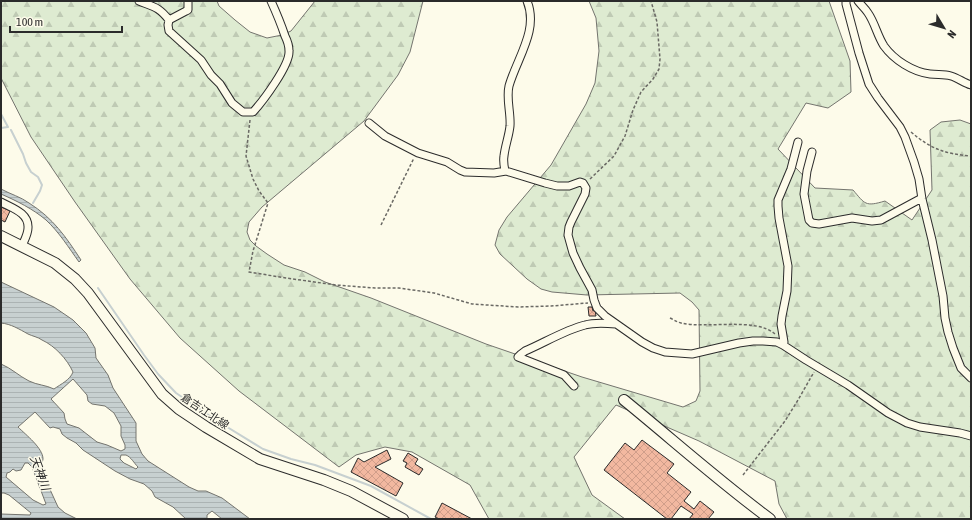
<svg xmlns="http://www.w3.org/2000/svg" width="972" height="520" font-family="'Asap Condensed','Noto Sans JP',sans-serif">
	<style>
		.forest { fill: url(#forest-firs); stroke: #74746e }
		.water { fill: url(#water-rules); stroke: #74746e; fill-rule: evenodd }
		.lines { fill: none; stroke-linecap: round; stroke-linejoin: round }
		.stream { stroke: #c7d0d0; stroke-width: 2 }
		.building { fill: url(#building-cross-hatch); stroke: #2b2b2b }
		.street-casing { stroke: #2b2b2b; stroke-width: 9 }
		.secondary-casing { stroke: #2b2b2b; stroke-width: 12 }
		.path { stroke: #6a6964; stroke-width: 1.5; stroke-dasharray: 3 2; stroke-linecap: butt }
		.street { stroke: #fdfbea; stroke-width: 7 }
		.secondary { stroke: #fdfbea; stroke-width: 10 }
		.labels { text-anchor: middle; stroke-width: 3; stroke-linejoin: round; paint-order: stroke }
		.street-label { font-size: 11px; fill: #2b2b2b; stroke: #fdfbea }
		.water-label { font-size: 12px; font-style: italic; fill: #2b2b2b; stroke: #fdfbea }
	</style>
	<defs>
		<pattern id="forest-firs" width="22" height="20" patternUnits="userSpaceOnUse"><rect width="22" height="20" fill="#deebd1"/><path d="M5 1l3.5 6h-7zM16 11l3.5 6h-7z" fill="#bfcab4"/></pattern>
		<pattern id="water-rules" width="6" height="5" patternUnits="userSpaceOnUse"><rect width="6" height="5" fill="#c7d0d0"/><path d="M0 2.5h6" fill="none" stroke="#abb3b3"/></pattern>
		<pattern id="building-cross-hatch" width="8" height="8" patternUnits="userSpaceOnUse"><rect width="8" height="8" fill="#f2b8a0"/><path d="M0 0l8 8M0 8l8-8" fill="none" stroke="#d09e8a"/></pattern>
	</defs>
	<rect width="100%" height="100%" fill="#fdfbea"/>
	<path class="forest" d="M1,1H217L219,6L235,20L250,32L267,38L282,35L291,31L315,1H423L410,52L398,75L364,121L262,207L249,222L247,232L250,240L256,246L267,254L284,265L305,272L325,282L371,298L486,344L582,377L683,407L696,401L700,391L699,310L692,302L680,293L587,295L552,292L541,289L527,279L500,254L495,245L499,230L507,217L551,165L586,104L595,83L599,51L596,18L589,1H829L850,61L851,92L828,108L806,103L778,149L815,188L853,190C865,204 865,207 885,201L912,220L932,190L930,130L941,122L960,120L971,124V519H787L779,504L775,481L699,441L616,405L574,457L592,495L625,519H489L470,485L412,452L385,447L356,455L339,467L239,391L180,338L130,279L75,202L31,137L1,78Z"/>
	<path class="water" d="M1,189C10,194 21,197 29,203C53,218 66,237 81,260L79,262C69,248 59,232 46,220C33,209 17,201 1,194Z
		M1,282L54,307L73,320L86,333L95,348L96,358L108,375L113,388L136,423V441L142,454L148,461L189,487L198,491H206L222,498L250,519H222L212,511L207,515V519H186L173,507L155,497L152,491L144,484L130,479L115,471L83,450L76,443L67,438L62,434L60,429L53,427L50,428L35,412L18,427C26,435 43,448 43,459C42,465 40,465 42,472L58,507L65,513L77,519H1V514L30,515L31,513L9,495L4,493H1V364C11,368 19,376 29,381C37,385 46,385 54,389C61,384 70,380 73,372C67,359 55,346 42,340C38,337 32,336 28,334C19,329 11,324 1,323ZM73,379L87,395L88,401L92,404L105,406L114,413L121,426V436L125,445V449L121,451L107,445L97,442L79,428L67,424L65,419L64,413L51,399ZM126,455C131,457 134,463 138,467L136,469L124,463L120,459L121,455ZM25,463H28L32,467L46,504L43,505L33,500L6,477L7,473L10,472L13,469L16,471L21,470Z"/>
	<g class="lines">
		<path class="stream" d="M1,114L8,127L1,128
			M11,130L23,154L26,163L31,172L38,177L42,185L40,191L33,203
			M98,288L144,355L158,374L176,393L219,422L263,449L291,459L315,465L371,486L431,519"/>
	</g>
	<path class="building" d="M1,207L10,211L5,222L1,220Z
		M588,307H592L593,311L595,310L596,316H589Z
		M642,440L674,464L667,473L691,492L684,501L694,509L700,501L714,512L708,519H689L693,514L681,506L671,519H667L604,470L625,443L634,450Z
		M387,450L391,459L375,467L403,483L396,496L351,472L358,458L364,462Z
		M408,453L418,459L415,464L423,469L419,475L405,467L407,463L403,461Z
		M442,503L472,519H439L435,517Z"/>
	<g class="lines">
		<defs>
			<path id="street" d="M139,1C154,7 159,7 169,20L168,25L169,31L201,60L211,75L220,84L232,103L243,112H253C263,101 290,65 289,51C289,45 287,40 285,36C281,24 276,12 271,1
				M846,1V4L859,53L869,84L878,98L900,127L905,137L914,162L919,179L922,199L932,240L943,296L945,318L948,332L953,348L961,368L971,378
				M858,1C861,5 865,8 868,13C875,23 877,35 884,46C894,60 913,72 930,74C938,75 944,74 951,76C958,78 964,83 971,85
				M169,20L186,11L188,10V1
				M369,123L385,136L418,153L447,162L460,170L465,172L494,173L506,171L545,183L557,186H569L580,182L583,183L586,188L585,194L571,222L569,227L568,235L573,253L580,268L592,290L594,300L597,308L605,316L642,342L653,348L665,352L692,354L739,343L753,341H763L777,342L783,345L806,360L848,385L888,413L907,423L920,427L960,433L971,436
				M812,152L807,171L804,194L809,220L812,223L819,224L852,218L872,221L881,220L920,199H922
				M505,171C504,166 503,161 504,156C505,146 509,136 510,126C511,113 506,99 509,86C517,58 539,30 527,1
				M1,202C12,208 29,213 28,228C28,234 24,241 22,246
				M783,345L784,342L781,324L782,316L787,291L788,266L779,218L778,206V200L791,169L798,142
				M574,386L564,375L518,357L521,354L525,351C544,343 565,330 585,325C595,322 606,323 616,324"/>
			<path id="secondary" d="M1,236L55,263L75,279L88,293L162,394L179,409L206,427L260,459L324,480L351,491L403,519
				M624,400C673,440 720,482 770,519"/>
		</defs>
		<use href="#street" class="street-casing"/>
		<use href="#secondary" class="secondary-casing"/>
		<path class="path" d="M250,120L246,156L253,179L259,191L268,203L253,251L249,272L286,278L336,285L375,288H399L434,293L472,304L518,307L551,306L588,303
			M911,132C931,149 945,154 971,156
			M590,179L614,156L625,136L633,110L641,92L653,79L659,69L660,59L657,22L651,1
			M381,225L414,158
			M670,318C674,320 677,322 681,323C706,329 756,317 775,334
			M743,475L785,421L798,400L814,372"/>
		<use href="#street" class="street"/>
		<use href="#secondary" class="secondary"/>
	</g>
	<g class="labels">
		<g class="street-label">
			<text transform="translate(205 411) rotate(34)" y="4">倉吉江北線</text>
		</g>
		<g class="water-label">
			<text transform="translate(40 473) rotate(70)" y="4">天神川</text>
		</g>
	</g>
	<rect width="972" height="520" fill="none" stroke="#2b2b2b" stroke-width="4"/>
	<g transform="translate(944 28) rotate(128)" stroke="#fdfbea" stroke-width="3" paint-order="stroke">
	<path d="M0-3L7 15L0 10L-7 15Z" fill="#2b2b2b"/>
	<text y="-6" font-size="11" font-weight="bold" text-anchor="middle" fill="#2b2b2b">N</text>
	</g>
	<path d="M10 26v6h112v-6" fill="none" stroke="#2b2b2b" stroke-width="2"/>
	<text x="16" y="26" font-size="12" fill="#2b2b2b" stroke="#fdfbea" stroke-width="3" paint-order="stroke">100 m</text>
</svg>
